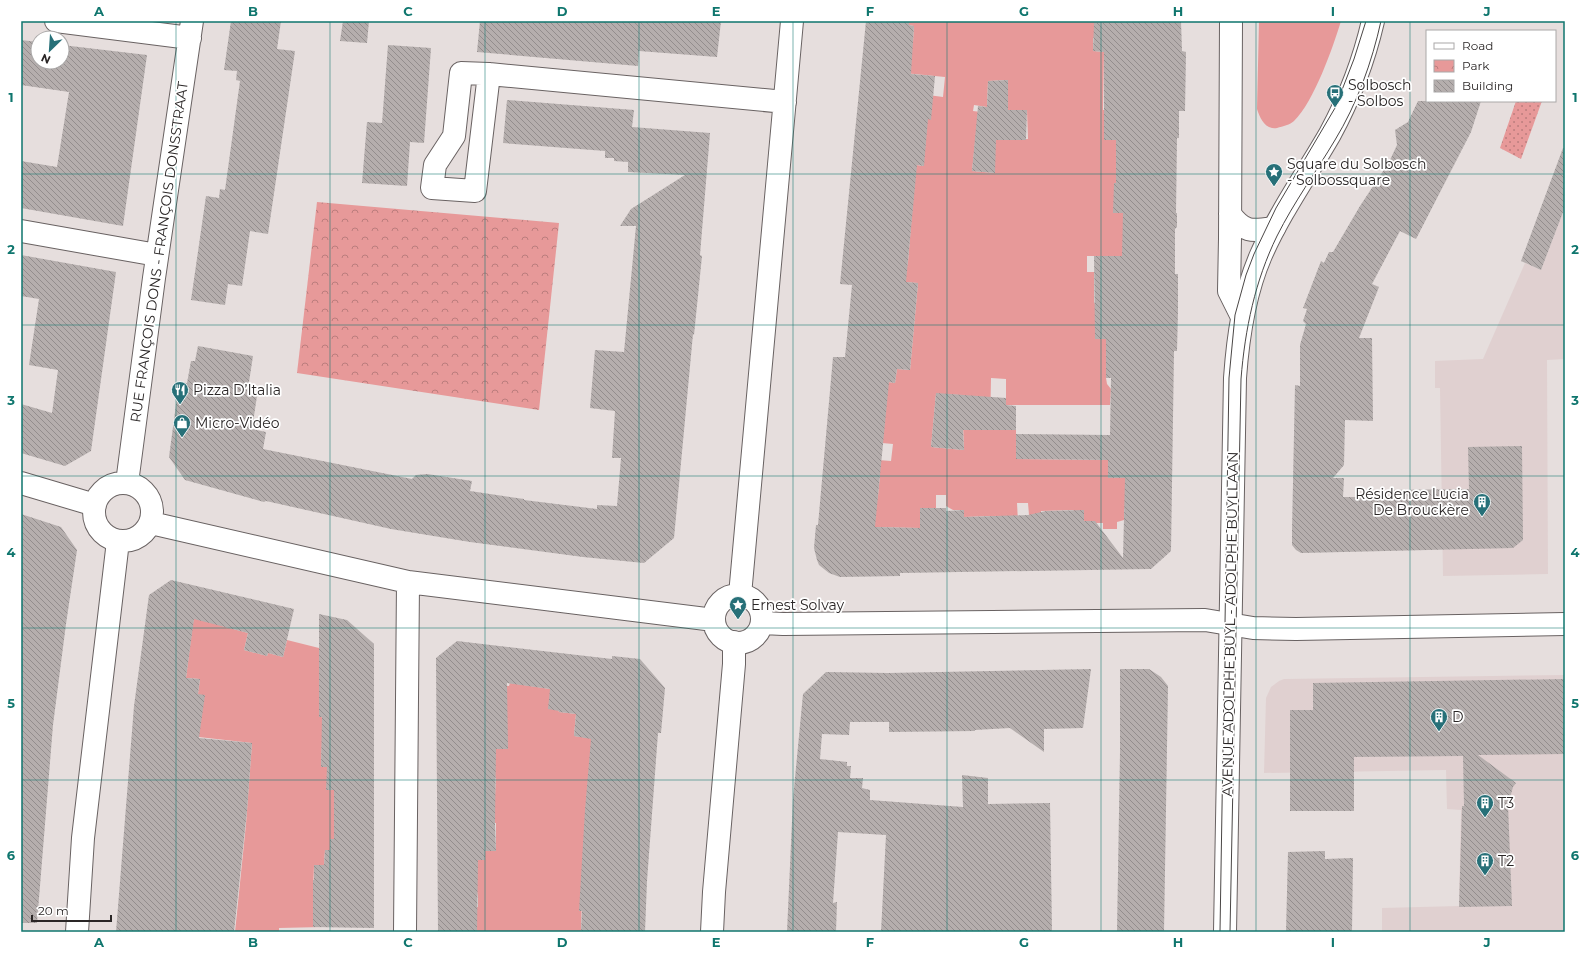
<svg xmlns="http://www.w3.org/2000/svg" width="1586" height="953" font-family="Montserrat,sans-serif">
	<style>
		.built { fill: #e0d0d0 }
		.grass { fill: url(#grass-dots) }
		.park { fill: url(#park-crowns) }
		.garden { fill: #e79999; fill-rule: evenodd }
		.building { fill: url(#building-back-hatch) }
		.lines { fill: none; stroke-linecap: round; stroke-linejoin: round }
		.street-casing { stroke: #696262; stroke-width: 24 }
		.secondary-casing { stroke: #696262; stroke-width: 24 }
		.street { stroke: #fff; stroke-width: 22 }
		.secondary { stroke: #fff; stroke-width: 22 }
		.tram { stroke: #4a4645; stroke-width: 1 }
		.grid { fill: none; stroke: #0f766e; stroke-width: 1; stroke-opacity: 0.55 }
		.labels { text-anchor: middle; stroke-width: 3.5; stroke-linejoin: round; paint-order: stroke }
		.poi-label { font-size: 14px; fill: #2a2626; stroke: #fff; text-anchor: start }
		.street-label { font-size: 14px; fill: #2a2626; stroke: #fff }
		.neatline { fill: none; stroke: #0f766e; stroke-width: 1.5 }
		.grid-label { font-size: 13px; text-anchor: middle; font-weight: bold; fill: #0f766e }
	</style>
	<defs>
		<pattern id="grass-dots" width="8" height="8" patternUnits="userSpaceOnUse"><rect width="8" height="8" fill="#e79999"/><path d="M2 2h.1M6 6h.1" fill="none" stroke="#bb7d7d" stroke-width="1.8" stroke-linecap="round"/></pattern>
		<pattern id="park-crowns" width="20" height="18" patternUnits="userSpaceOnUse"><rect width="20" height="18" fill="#e79999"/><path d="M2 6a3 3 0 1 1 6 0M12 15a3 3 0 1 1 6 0" fill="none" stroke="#bb7d7d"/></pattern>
		<pattern id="building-back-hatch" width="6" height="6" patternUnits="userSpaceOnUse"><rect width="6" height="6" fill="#b5aead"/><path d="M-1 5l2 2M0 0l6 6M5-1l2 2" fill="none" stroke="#938d8d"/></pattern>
	</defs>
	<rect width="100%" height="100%" fill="#e6dedd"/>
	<path class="built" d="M1565,207V359L1547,360L1548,574L1443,576L1440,388H1435V361L1483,359L1525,263L1541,270Z
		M1565,675V932H1382V908L1459,906L1461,810L1447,809L1446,770L1264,773L1266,698L1271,687L1279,681L1284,679Z"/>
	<path class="grass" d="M1516,101H1542L1521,159L1500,148Z"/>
	<path class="park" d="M317,202L559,223L539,410L297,373Z"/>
	<path class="garden" d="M909,21H1053V22H1063L1064,21H1121L1093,38V51L1104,52L1103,110H1123L1120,140L1132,212L1122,259L1106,256H1087V272H1094V303L1099,304L1114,339L1106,351V378L1107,384L1111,389L1110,405H1006V379L991,378L990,430H1016V459L1108,460V478H1128L1127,509H1124V520L1117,522V529H1103V523H1096L1094,521H1084L1073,510L1041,511V524L1029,515L1028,503H1017L1018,522L991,516L964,517V510H953L946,506V495H936V508H920V528L870,527L878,496L880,475L865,459L891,461L893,444L882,443L888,382L895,383L897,369L910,370L918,283L904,282L908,262L916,165L923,166L926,139L922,119H931L906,92L943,97L945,77L904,73L913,42L914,26L909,25ZM1008,80V110H1027L1028,139L996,140V114L973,111L974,105L987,107L988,81ZM975,143L995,145V173L972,171ZM936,394L962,395L964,450L931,447Z
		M1259,21H1341C1333,47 1314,102 1294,121C1290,125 1283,126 1277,128C1265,130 1260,118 1257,109Z
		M197,608L224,616L222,626L248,633L244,650L267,656L268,653L283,657L287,640L319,648V717H337L322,743L321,766L327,767V790H338L334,814V839H330V850H325L324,865H314L313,893H316L322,901V927L279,928V932H235L246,824L252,743L181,735L198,694L200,679L186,678L193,623Z
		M470,682L509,686L510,683L550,689L559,712L576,714L574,736L589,738L602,726L582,889L581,932H479L478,931L470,930V908L478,907V897L471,860H485V851H496V823H485L495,795L496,779Z"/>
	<path class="building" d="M231,21H281L277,49L295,51L268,234L250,231L242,286L228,284L225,305L191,300L206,196L219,198L220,189L225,190L240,81L236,80L237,71L224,70Z
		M343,21H369L367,43L340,41Z
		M480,21H721L717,57L639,51L638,66L477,52Z
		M866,21H909V25L914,26L911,74L935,76L931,120L928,119L924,166L917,165L906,282L918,283L910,370L897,369L895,383L889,382L875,527L920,528V508H946V511L964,510V517L1028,515L1046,511L1084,510V521H1095L1123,558L1125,478H1108V460L1016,459V434L1110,435L1111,378H1106V339H1095L1094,256H1122L1123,213H1113L1114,183H1116V140H1104V52L1093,51L1094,23L1121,22V21H1181L1182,51L1186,52L1185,111H1179V138H1177L1176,213H1177V227L1175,229V274H1178V311L1177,351H1174L1171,551L1151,569L900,573V576L840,577L829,573L819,565L817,560L814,548L816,525H818L833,357H845L852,285L840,284Z
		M21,40L38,42V62H62V45L147,55L123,226L21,208V161L57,167L69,92L21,85Z
		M388,45L431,48L424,143L410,142L407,186L362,183L367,122L382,123Z
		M1008,80V110H1027L1026,140H996L995,173L972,171L978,106L987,107L988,81Z
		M507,100L634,110L632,127L710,133L700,255L702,256L694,335L693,334L674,538L644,563L583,557L470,542L391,529L266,501L264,502L185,480L169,457L179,382L187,383L191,361H195L198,346L253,356L247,395L257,396L252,429L266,432L263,449L412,479L416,475L427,474L472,481L470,491L524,499V500L597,509V505L617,506L621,458H612L615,411L590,408L595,350L624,352L636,226H620L631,209L685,175L628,172V162L614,161V158H605V151L503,143Z
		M1418,101H1481L1471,132L1416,239L1400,231L1372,284L1379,287L1359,338H1372L1373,421L1345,420L1344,465L1333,478H1344L1343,497H1390L1389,490L1469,489L1468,447L1522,446L1523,540L1513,548L1301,553L1296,550L1292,545V531L1295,385L1300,386V345L1306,324L1303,321L1307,309L1303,308L1321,261L1324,263L1329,252H1333L1360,206L1389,162L1397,145L1395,130L1408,122Z
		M1563,148H1565V207L1541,270L1521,261Z
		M21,255L116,272L91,451L65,466L21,453V404L52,413L58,370L29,365L39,299L21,296Z
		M936,393L1006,398V405L1016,406V430H963L964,450L931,447Z
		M21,514L61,527L77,550L66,624L53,725L37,923H21Z
		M171,580L294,609L283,657L268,653L267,656L244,650L248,633L194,619L186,678L200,679L198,694L205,695L199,738L252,743L247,811L234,932H116L134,706L149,595Z
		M319,614L347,620L374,644V928L313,927V880H314V865H324L325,850H330V839H334V790H326L327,767H321L322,717H319Z
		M457,641L612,659V656L640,659L665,688L661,733H658L647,881L645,932H581L582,911H579L585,810L591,739L574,736L576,714L559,712V711L548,709L550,689L507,683L508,749H496L495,823L496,851H485V860H478L477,932H438L436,658Z
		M1091,669L1083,728L1044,729V752L1010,728L975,730V731L889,732V722H850L849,735L822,734L820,759L847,762V766H851L850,778H863L862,788L870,790V800L963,807L962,775L988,778V804L1050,803L1052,932H881L886,835L838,832L833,903L837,902L836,932H787L793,799L803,694L826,672L888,673Z
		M1120,669H1149L1161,677L1168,686L1164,932H1117L1120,752Z
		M1565,679V754L1478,755L1516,783L1513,787L1508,805L1512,906L1459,907L1462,806H1464L1463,756L1354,757V811H1290V710H1313V683Z
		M1325,851V859L1353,858L1352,932H1286L1288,852Z"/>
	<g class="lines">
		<defs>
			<path id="street" d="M56,21L190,38
				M1231,21L1230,238L1229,291L1242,317
				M489,74L475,191L432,188L435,165L454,136L461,73L489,74L785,102
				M1230,214C1244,233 1252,231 1274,228
				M21,231L157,255
				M94 512a29 29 0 1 1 58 0a29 29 0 1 1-58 0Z
				M21,483L95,505
				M127,483L154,278L192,21
				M151,523L408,582L714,620
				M740,595L792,21
				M714 619a24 24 0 1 1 48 0a24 24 0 1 1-48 0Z
				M762,623L783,624L1205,620L1253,628L1296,629L1565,624
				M77,932L83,838L118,541
				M405,932L408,582
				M712,932L714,892L734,664V642"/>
			<path id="secondary" d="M1225,932L1235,378C1238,336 1244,294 1261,255C1280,212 1307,174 1330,134C1349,99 1364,60 1373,21"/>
		</defs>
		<use href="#street" class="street-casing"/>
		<use href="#secondary" class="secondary-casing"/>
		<use href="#street" class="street"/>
		<use href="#secondary" class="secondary"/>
		<path class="tram" d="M1220,932L1229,378L1235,315L1246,275L1254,254L1276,208L1335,108L1354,59L1366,21
			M1230,932L1241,379C1245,329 1255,281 1277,236C1294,202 1316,172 1335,140C1357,104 1372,62 1381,21"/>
	</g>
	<path class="grid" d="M176,21V932M330,21V932M485,21V932M639,21V932M793,21V932M947,21V932M1101,21V932M1256,21V932M1410,21V932M21,174H1565M21,325H1565M21,476H1565M21,628H1565M21,780H1565"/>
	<defs>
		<symbol id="bus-pin" viewBox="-11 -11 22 30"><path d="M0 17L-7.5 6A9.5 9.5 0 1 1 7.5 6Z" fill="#277078" stroke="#fff"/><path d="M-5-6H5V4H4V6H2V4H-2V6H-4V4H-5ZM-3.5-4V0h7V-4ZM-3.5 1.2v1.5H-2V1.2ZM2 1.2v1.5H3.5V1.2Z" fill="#fff"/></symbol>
		<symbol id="sight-pin" viewBox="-11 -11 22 30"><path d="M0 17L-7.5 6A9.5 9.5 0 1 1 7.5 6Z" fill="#277078" stroke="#fff"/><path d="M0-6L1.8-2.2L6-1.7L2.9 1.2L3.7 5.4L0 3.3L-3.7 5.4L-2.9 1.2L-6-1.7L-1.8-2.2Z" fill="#fff"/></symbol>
		<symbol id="restaurant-pin" viewBox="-11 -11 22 30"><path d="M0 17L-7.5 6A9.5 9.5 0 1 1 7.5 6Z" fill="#277078" stroke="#fff"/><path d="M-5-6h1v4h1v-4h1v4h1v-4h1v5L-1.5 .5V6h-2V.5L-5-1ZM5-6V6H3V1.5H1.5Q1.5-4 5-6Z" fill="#fff"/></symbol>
		<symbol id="shop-pin" viewBox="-11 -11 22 30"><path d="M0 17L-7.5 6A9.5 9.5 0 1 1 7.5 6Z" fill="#277078" stroke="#fff"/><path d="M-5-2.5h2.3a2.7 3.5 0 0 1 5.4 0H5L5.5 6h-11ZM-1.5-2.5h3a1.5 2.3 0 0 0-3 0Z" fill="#fff"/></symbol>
		<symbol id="building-pin" viewBox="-11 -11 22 30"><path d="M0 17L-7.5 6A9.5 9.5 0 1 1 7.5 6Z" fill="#277078" stroke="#fff"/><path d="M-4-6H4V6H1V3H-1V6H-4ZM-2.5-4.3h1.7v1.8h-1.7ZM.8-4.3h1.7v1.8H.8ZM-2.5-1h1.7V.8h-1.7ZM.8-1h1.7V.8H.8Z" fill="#fff"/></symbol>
	</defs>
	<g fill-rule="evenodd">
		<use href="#bus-pin" x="1325" y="83" width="20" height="27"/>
		<use href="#sight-pin" x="1264" y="162" width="20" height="27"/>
		<use href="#restaurant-pin" x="170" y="380" width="20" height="27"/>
		<use href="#shop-pin" x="172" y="413" width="20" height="27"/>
		<use href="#building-pin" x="1472" y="492" width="20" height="27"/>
		<use href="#sight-pin" x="728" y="595" width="20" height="27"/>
		<use href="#building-pin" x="1429" y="707" width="20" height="27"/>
		<use href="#building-pin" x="1475" y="793" width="20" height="27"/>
		<use href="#building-pin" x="1475" y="851" width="20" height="27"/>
	</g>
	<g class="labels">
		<g class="poi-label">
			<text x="1348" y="90">Solbosch<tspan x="1348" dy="16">- Solbos</tspan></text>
			<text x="1287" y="169">Square du Solbosch<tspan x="1287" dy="16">- Solbossquare</tspan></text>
			<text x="193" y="395">Pizza D’Italia</text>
			<text x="195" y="428">Micro-Vidéo</text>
			<text x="1469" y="499" text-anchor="end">Résidence Lucia<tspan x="1469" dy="16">De Brouckère</tspan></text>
			<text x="751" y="610">Ernest Solvay</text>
			<text x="1452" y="722">D</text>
			<text x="1498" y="808">T3</text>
			<text x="1498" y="866">T2</text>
		</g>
		<g class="street-label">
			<text transform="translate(159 252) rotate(-82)" y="5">RUE FRANÇOIS DONS - FRANÇOIS DONSSTRAAT</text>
			<text transform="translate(1230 624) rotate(-89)" y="5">AVENUE ADOLPHE BUYL - ADOLPHE BUYLLAAN</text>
		</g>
	</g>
	<rect width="1586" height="953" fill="none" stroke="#ffffff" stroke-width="44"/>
	<rect x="1426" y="30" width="130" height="72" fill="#ffffff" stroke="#aaa8a8"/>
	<rect x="1434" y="43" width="20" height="6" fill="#ffffff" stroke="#aaa8a8"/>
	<text x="1462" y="50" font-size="12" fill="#2a2626">Road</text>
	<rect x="1434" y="60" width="20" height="12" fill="url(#park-crowns)" stroke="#aaa8a8"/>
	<text x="1462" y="70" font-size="12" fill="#2a2626">Park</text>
	<rect x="1434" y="80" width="20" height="12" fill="url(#building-back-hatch)" stroke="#aaa8a8"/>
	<text x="1462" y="90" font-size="12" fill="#2a2626">Building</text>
	<g transform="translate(50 50) rotate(205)"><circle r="19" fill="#ffffff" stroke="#aaa8a8"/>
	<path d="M0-3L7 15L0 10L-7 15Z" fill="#277078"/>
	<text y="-6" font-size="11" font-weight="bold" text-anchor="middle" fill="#2a2626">N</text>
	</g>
	<path d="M32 915v6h79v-6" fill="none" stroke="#2a2626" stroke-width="2"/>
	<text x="38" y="915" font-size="12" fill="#2a2626" stroke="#ffffff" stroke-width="3" paint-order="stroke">20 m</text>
	<rect x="22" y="22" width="1542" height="909" class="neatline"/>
	<g class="grid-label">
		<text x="99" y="16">A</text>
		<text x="253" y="16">B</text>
		<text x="408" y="16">C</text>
		<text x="562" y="16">D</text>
		<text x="716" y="16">E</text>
		<text x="870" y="16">F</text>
		<text x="1024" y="16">G</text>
		<text x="1178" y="16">H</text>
		<text x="1333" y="16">I</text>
		<text x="1487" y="16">J</text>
		<text x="11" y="102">1</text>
		<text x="1575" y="102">1</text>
		<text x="11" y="254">2</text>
		<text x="1575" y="254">2</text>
		<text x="11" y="405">3</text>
		<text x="1575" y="405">3</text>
		<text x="11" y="557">4</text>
		<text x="1575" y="557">4</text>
		<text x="11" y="708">5</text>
		<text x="1575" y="708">5</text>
		<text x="11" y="860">6</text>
		<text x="1575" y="860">6</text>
		<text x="99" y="947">A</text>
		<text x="253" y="947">B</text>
		<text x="408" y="947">C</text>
		<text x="562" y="947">D</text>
		<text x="716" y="947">E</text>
		<text x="870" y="947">F</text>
		<text x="1024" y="947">G</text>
		<text x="1178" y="947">H</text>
		<text x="1333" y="947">I</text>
		<text x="1487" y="947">J</text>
	</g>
</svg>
